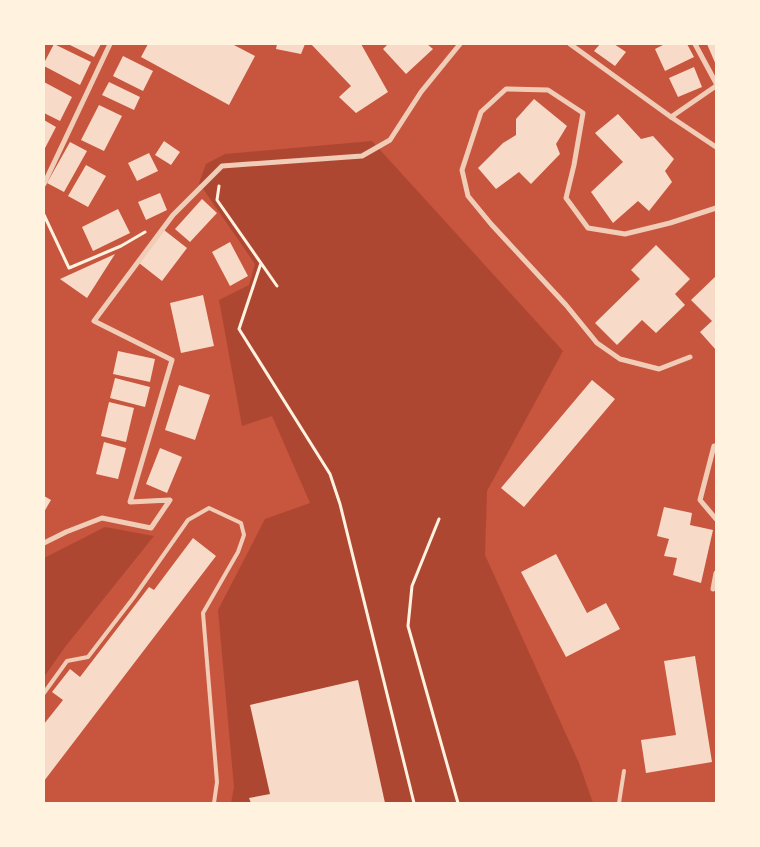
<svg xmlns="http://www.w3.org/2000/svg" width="760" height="847" font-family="'DejaVu Sans',sans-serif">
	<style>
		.green { fill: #ae4732 }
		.building { fill: #f7dbc8 }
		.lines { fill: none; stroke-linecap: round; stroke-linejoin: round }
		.path { stroke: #fff3e0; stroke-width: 3 }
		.service { stroke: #f1ccb7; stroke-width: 4 }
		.minor { stroke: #f1ccb7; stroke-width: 5 }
	</style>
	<rect width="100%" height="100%" fill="#c8553d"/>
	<path class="green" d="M372,141L563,351L487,491L485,555L579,763L593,803H231L234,787L218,610L265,519L310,503L272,416L242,426L219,300L249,285L255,264L199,183L206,164L225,154Z
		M105,527L154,536L65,647L44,677V558Z"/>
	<path class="building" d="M54,44L91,62L80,85L44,66V63Z
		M71,44H101L94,57L70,45Z
		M148,44H232L255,56L229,105L141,57Z
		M277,44H305L301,54L276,49Z
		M311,44H361L388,92L356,113L339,97L351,86Z
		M388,44H427L433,49L406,74L383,49Z
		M600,44H614L626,52L615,66L594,51Z
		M665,44H687L694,57L665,71L655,49Z
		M707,44H716V65Z
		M123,56L153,71L143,91L113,76Z
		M694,67L702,87L678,97L669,78Z
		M44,82L72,97L60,121L44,113Z
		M109,82L140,97L134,110L102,95Z
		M534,99L567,126L556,144L560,154L531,184L519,172L496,189L478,168L503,143L516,135V119Z
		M99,105L122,116L104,151L81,140Z
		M618,114L641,139L653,136L674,159L665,171L672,182L649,211L638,201L613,223L591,192L623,162L595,133Z
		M44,120L56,127L44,150Z
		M164,141L180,152L171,165L155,155Z
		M70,142L87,151L64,192L47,183Z
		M149,153L158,171L137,181L128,163Z
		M86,165L106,176L88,207L68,196Z
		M160,193L167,210L146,220L138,202Z
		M202,199L217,213L190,242L175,229Z
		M118,209L130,233L93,251L82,227Z
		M164,230L187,248L162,281L139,263Z
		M230,242L248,276L230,286L212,252Z
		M656,245L690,279L675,294L685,305L656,333L642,320L617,345L595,323L640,279L631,270Z
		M115,254L87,298L60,279Z
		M716,276V350L700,332L712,321L691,300Z
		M203,295L214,346L181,353L170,303Z
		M118,351L155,359L150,382L113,374Z
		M115,378L150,387L145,407L110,398Z
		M592,380L615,399L524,507L501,488Z
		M179,385L210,395L195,440L165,430Z
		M109,402L134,408L126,442L101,436Z
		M104,442L126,448L118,479L96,474Z
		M160,448L182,457L167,493L146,484Z
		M44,496L51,500L44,512Z
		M664,507L692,513L690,525L713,530L701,583L673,575L677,558L664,556L669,539L657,536Z
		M193,538L216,556L44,781V724L63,700L52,692L70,669L80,677L149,587L154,590Z
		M556,554L587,613L606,603L620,629L566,657L521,572Z
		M695,656L712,762L646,773L641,740L676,735L664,661Z
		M358,680L385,803H251L249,798L270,794L250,705Z"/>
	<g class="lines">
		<path class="path" d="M219,186L217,200L277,286
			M44,215L69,268L121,246L145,232
			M261,263L239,329L330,474L340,504L414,803
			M439,519L412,586L408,626L458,803"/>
		<path class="service" d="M44,693L67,661L88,657L134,597L188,520L209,508L241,523L244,535L238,552L203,613L217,782L214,803
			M619,803L624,771"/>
		<path class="minor" d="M570,44L671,117L716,147
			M695,44L716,83
			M671,117L716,86
			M44,184L110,44
			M690,357L659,369L620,359L597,343L566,305L491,224L468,196L462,170L481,112L506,89L548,90L583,113L574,165L566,198L588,228L625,234L670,223L716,208
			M716,446H714L700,500L716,519
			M44,543L66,532L102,518L151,528L170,500L130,502L172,360L94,321L173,215L222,166L362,156L390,140L421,92L460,44
			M713,589L716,573"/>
	</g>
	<rect width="760" height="847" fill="none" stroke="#fff3e0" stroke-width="90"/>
</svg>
